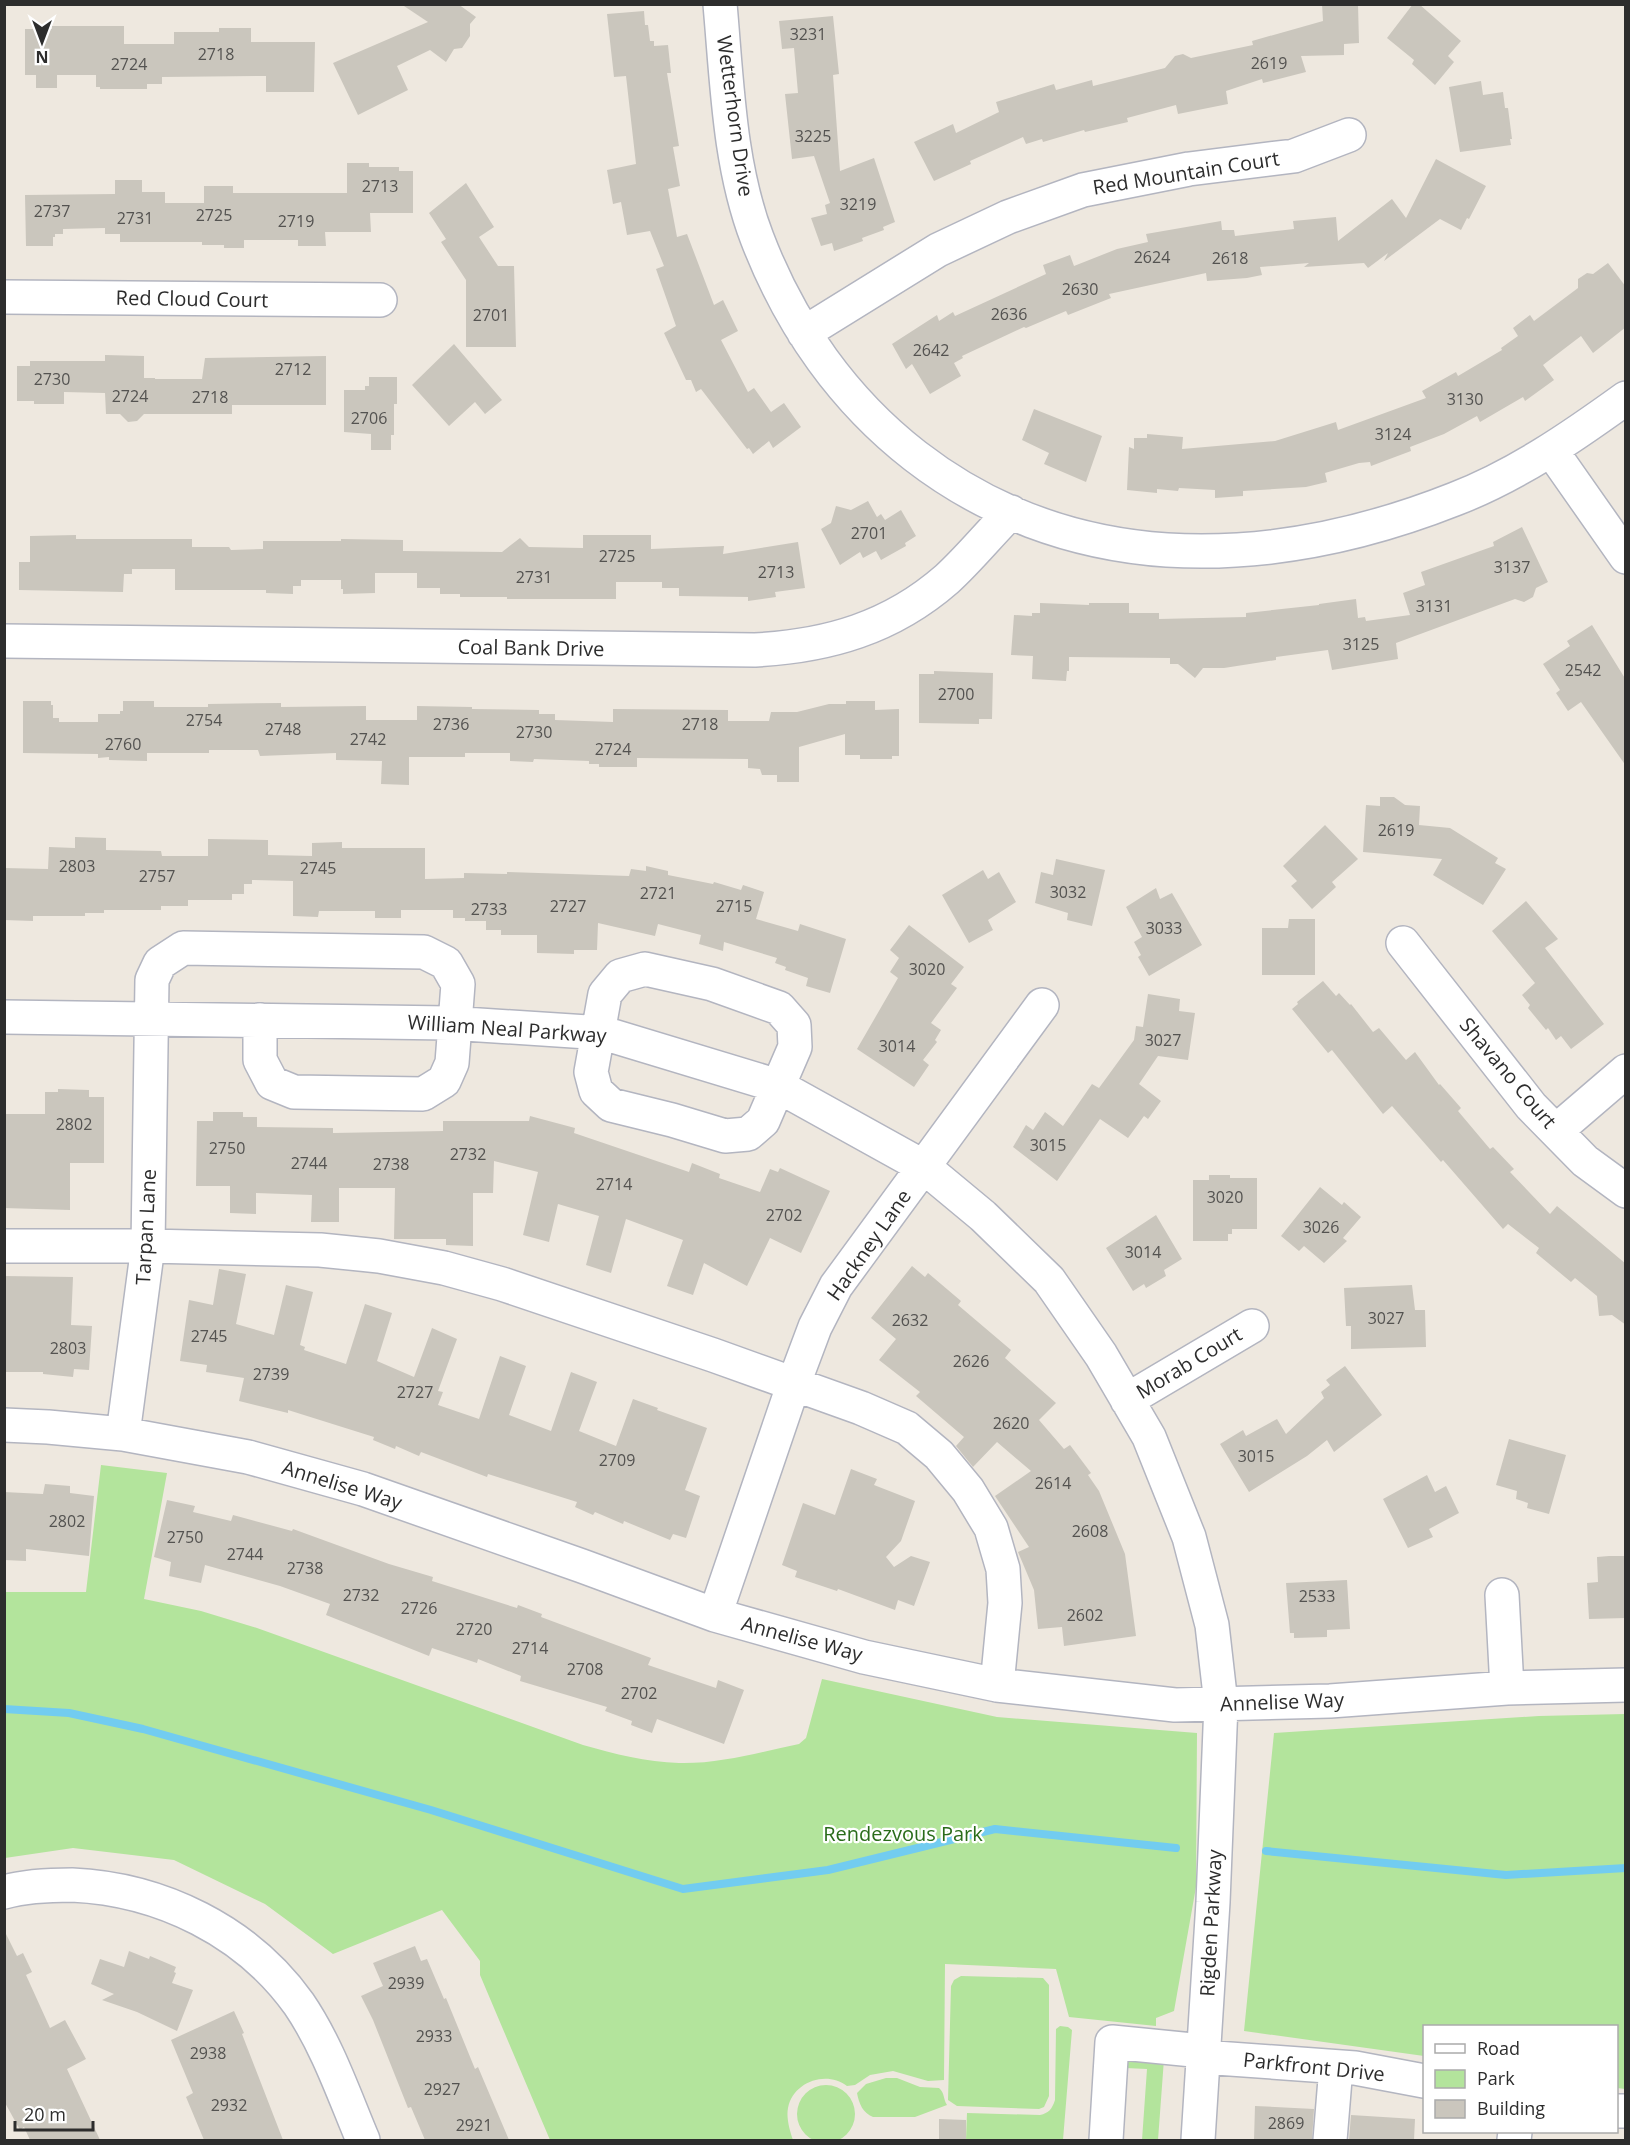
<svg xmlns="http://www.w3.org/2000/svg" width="1630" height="2145" font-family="'Open Sans',sans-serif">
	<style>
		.green { fill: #b3e49c }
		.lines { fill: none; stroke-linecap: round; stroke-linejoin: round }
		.stream { stroke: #72ccf0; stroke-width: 8 }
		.building { fill: #cac6bd }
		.minor-casing { stroke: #b3b5c0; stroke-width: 36 }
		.minor { stroke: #fff; stroke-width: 33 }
		.labels { text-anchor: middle; stroke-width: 4.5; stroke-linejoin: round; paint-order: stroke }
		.number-label { font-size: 16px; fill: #545351 }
		.street-label { font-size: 20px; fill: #2d2d2d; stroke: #fff }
		.park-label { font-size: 20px; fill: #2a6c1a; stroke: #fff }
	</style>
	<rect width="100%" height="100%" fill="#eee8df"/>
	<path class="green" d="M101,1465L167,1473L144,1599L201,1611L257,1628L583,1745C615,1754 646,1762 679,1763C720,1764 760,1752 799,1744L806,1738L822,1679L997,1717L1197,1733L1196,1887L1174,2011L1156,2018V2026L1069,2017L1056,1969L945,1964L944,2080L928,2081L893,2071L870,2075L855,2085L847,2086C826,2070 793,2082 788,2108C786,2118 790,2131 793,2140H550L480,1975V1961L442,1910L333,1954L265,1904L174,1860L73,1848L5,1858V1592H86Z
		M1625,1714V2089L1617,2088L1616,2026H1424V2056L1244,2031L1274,1733L1539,1716Z
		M961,1976L1043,1978L1049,1985V2096L1044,2107L1039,2109L957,2106L948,2100L951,1986L954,1980Z
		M1060,2026L1068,2027L1072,2030L1063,2140H966L967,2113L1040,2115C1049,2113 1052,2109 1055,2100L1056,2029Z
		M1126,2055L1164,2059L1158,2140H1142L1147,2069L1125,2068Z
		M886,2078H897L920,2087L939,2088C945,2093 943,2099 947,2105L915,2117H873C863,2113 859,2104 857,2093L866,2084Z
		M797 2114a29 29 0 1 1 58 0a29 29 0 1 1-58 0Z"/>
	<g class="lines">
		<path class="stream" d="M4,1709L69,1713L143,1729L431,1810L683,1889L828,1870L995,1829L1176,1848
			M1266,1851L1506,1875L1626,1868"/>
	</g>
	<path class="building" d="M401,4H458L476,17L470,24V36L462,48L454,49L446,62L430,50L397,66L408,90L358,115L333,63L428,22Z
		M1322,4H1358L1359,43L1344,44V55L1301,56L1306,72L1263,83L1262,79L1226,91L1228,104L1178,114L1176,105L1127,118L1128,122L1085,132L1084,130L1043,142L1042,139L1026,144L1023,137L970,161L971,164L934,181L914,142L953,124L956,133L999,112L996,102L1054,84L1056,90L1092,80L1093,86L1165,68L1175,56L1183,54L1191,58L1253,45L1252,41L1323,21Z
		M1413,4H1419L1461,41L1448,56L1454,62L1435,85L1412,64L1414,60L1387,38Z
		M644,11L645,25H648L650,41H654V46L668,45L671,73H667L679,146L673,147L680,186L668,189L677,237L687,234L714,305L723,300L738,331L721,340L748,392L754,388L771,412L784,403L801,427L773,448L769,441L753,454L749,448L747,449L701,389L696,392L691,380H686L664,333L676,326L656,269L664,266L650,231L627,235L621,202L613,204L607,170L636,164L626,76L614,77L607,14Z
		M833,16L839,74L833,75L840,171L874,158L895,222L883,227L884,230L862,238L863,241L834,251L832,243L821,246L811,218L827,214L825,205L830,203L814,156L792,159L785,94L798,93L794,48L782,49L779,21Z
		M52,26H124V44H174V32H219V28H251V42H315L314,92H266V76L162,77V84H147V89H100V87H96V75H57V88H36V75H25V29H52Z
		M1481,81L1483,95L1503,92L1505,108H1508L1512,139H1510L1511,145L1460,152L1449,87Z
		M1436,159L1486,186L1469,219L1467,218L1461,230L1440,219L1384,261L1388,253L1368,268L1364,263L1304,267L1309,263L1260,267L1262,275L1247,278L1207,281L1206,273L1109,294L1111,298L1068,315L1066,311L1026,328L1024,327L962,356L963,358L954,363L961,376L930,394L912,364L906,369L892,344L937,315L939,321L953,312L955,316L1046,274L1043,265L1070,255L1074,266L1117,249L1148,242L1146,234L1221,221L1222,230H1234L1235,236L1294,229L1293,221L1336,217L1338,241L1392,199L1406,218Z
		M347,163H369V167H399V171H413V213H370L371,232H325L326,246H298V240H244V248H224V245H202V242H120V234H105V228L63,229V234H55V237H53V246H26L25,195L115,194V180H142V192H165V203H204V186H233V193H347Z
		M466,183L494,227L479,237L498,266H514L516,347H466V280L441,242L446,239L429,213Z
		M1608,263L1626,287V327L1593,353L1581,336L1543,365L1554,380L1525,401L1523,397L1480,422L1477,416L1444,434L1410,447L1411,451L1371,466L1370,462L1359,463L1325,473L1327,482L1306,487L1243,491V496L1215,498V490L1179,488L1178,491L1157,489V493L1127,490L1129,447L1134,449V438H1147V434L1183,437L1182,449L1275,441L1336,422L1338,430L1426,398L1422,391L1456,372L1458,376L1502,350L1501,348L1518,336L1513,328L1530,315L1534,321L1578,288V279L1587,273L1593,274Z
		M454,344L502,400L485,414L475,402L449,426L412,385Z
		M105,355L144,356V378H155V379H202L205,358L326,356V405H232V414H144L137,421L128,422L120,414H106L105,393L64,392V404H34V401H17V366H30V361H105Z
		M369,377H397V404H394V435H391V450H371V434L344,432V390H365V386H369Z
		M1034,409L1102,436L1086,482L1044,464L1049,453L1022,440Z
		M868,501L877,517L881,514L885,520L901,510L916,536L905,543L906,546L881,560L876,551L863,558L860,552L840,565L821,529L831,523L836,506L851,510Z
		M1522,527L1548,582L1536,588L1533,597L1524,602L1515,599L1396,643L1398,659L1332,670L1328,650L1276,657V660L1224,668H1203L1195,678L1178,664H1170V658L1069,657V671H1067L1066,681L1032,679L1033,656L1011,655L1014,615L1032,616V613H1040V603L1089,605V603H1129V613H1159V619L1246,617V613L1319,605V604L1356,599L1358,618L1365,617L1366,621L1410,615L1403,593L1425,585L1421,572L1494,546L1493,542Z
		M76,535V539H192V547H229L231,550L263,549V541H341V539L403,540V551L502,552L520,538L529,547L583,548V535H651V549L724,546L723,554L798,542L805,588L775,592L776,597L748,601V597L679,596V588H662V582H616V599H507V597H460V594H440V588H417V573H375V593L343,594V589H341V580H301V586H293V594L266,593V590H175V569H132V574H124L123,592L19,590V562H30V536Z
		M1592,625L1626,680V766L1581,702L1568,711L1556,693L1560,690L1543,664L1570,646L1567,641Z
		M934,671L993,673L992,719H979V724L919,723V674H934Z
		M23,701H51V705H53V718H59V722H98V714H120V711H123V701H154V707H208V704L281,703V707L366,706V720H417V706L472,707V709L539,710V714H555V720L613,722V709L728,710V721H769L771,712H797L829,704H846V701H875V710L899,709V756H892V759H860V755H845V734L799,747V782H777V775H762L760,769L748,768V759L637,758V767H599V764H589V761L534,759L533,762L510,761V753H465V757H409V785L381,784L382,761L336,760V753L260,756L258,750H209V753H147V761L109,760V757L98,758V754L23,753Z
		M1380,797H1394L1405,805L1420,806L1419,825L1450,828L1498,858L1495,863L1506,869L1483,905L1433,875L1442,859L1363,852L1366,805L1380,806Z
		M1325,825L1358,859L1332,882L1336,887L1312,909L1291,886L1297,881L1283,866Z
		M75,837L106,838V850L161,851L162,856H208V839L268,840V855L312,856V843L342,842V848H425V879L464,878V873L507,874V872L629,876L631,869L646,871V866L668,871V875L713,884L714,882L741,890L743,885L764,892L756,919L798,931L800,924L846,939L830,993L806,986L808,978L785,970L786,967L775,963L777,958L724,942L723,951L699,944L701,935L658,924L655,936L598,923L597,950H574V954L537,953V935H501V930H486V921H465V918H453V910H401V918H375V911H319L318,917L293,916V881L252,880V884H244V894H232V900H188V906H161V910H104V913H85V916H33V921L4,920V868L48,869L49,847L75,848Z
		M1056,859L1105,870L1092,926L1067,920L1068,913L1035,903L1041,872L1053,875Z
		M983,870L988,879L999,872L1016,902L988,920L993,930L969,943L942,895Z
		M1156,888L1160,899L1172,893L1202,945L1149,976L1138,957L1141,955L1134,942L1142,937L1126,907Z
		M1526,901L1558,939L1545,948L1604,1024L1571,1049L1561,1036L1556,1040L1548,1028L1546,1030L1528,1008L1530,1005L1522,995L1535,983L1492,931Z
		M1289,919H1315V975H1262V928H1288Z
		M909,925L964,967L951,984L957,988L931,1023L941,1030L935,1040L937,1042L923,1060L929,1065L914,1087L857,1049L898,978L890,972L899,958L890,950Z
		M1323,981L1336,996L1339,993L1350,1005L1351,1004L1373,1032L1379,1028L1406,1060L1415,1052L1439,1085L1440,1084L1461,1108L1458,1111L1490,1149L1493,1147L1514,1169L1510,1172L1550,1214L1557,1206L1626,1264V1325L1612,1315L1599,1316L1597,1296L1575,1278L1571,1282L1536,1253L1539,1248L1508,1224L1503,1229L1443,1160L1441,1162L1392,1106L1383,1114L1332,1050L1328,1053L1292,1009L1298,1004L1297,1002Z
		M1148,994L1180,999L1179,1011L1195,1013L1188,1060L1158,1056L1139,1084L1161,1101L1148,1119L1144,1116L1128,1138L1100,1119L1057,1181L1013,1147L1026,1125L1033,1130L1045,1112L1063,1126L1092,1084L1099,1088L1134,1040L1136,1026L1143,1027Z
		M58,1089L89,1090V1097H104V1163H70V1210L4,1208V1114H45V1092H58Z
		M213,1112H243V1117H257V1127L333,1128V1133L443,1131V1121H529L530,1116L575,1128L574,1133L689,1172L692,1163L720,1174L719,1178L760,1192L770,1169L778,1172L780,1168L830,1191L801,1253L770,1238L747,1286L704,1263L693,1295L667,1286L683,1240L626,1219L611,1273L586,1265L599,1216L558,1204L549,1242L523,1235L538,1172L494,1161L493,1193H473V1246L446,1245V1239H394L395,1188H339V1222H311L312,1195L256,1193V1214L230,1213V1186H196L197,1121H213Z
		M1209,1175H1230V1178H1257V1229H1232V1234H1228V1241H1193V1180H1209Z
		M1320,1187L1342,1205L1344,1202L1361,1217L1343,1238L1347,1241L1324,1263L1304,1246L1299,1251L1281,1236Z
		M1156,1215L1182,1259L1164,1270L1166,1276L1146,1288L1144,1284L1133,1291L1106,1248Z
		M912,1266L925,1277L928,1273L961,1301L958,1305L1011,1350L1005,1358L1056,1403L1039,1420L1064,1449L1070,1445L1091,1473L1088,1475L1099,1491L1125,1554L1136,1636L1064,1646L1062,1627L1038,1629L1034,1590L1018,1552L1029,1547L995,1496L1031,1471L997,1442L973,1467L956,1446L964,1437L916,1396L920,1392L879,1360L896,1339L871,1318Z
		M219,1269L246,1274L236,1324L274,1335L286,1285L313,1292L300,1345L305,1347L304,1350L346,1364L365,1304L392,1313L377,1361L414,1377L432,1328L457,1339L438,1391L443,1392L438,1405L479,1419L500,1356L526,1366L509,1415L551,1431L571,1372L597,1382L579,1431L616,1446L633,1399L658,1408L657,1410L707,1428L685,1490L700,1496L686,1538L673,1534L670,1540L624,1521L623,1524L595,1512L593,1515L575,1507L577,1502L488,1474L487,1477L421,1452L419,1456L396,1446L395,1449L373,1440L374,1437L288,1410V1413L239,1401L244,1378L206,1372L207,1365L180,1361L189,1300L213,1305Z
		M4,1276L73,1277L71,1325L92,1326L89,1370L74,1369L73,1377L43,1374V1372H4Z
		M1412,1285L1415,1310H1425L1426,1347L1351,1349V1326H1346L1344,1288Z
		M1345,1366L1382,1415L1334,1452L1327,1440L1307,1456L1249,1492L1220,1444L1243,1430L1246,1436L1277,1419L1286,1434L1324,1398L1321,1392L1330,1385L1326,1380Z
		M1509,1439L1566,1455L1549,1514L1527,1508L1528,1503L1516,1499L1517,1491L1496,1485Z
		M851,1469L877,1479L874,1485L915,1501L901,1541L886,1557L894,1567L911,1556L930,1562L914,1606L898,1600L895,1610L838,1589L837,1591L795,1577L797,1571L782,1565L803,1503L835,1515Z
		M1427,1475L1435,1492L1446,1486L1459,1513L1429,1529L1433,1537L1408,1548L1383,1499Z
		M45,1484L70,1486V1493L94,1496L89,1556L26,1549V1561L4,1560V1492L43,1494Z
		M167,1500L195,1506L193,1512L231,1521L233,1515L292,1531L293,1529L389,1564L433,1577L432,1581L517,1608L518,1605L542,1614L541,1617L651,1658L648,1665L716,1688L718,1680L744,1690L724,1744L657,1719L652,1733L631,1725L632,1721L605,1711L607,1707L520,1681L521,1676L478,1659L477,1663L432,1648L429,1656L326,1615L330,1604L280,1586L205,1565L201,1583L169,1576L171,1562L154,1557Z
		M1609,1556H1626V1618L1589,1619L1587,1583L1598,1582L1597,1557Z
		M1347,1580L1350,1629L1327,1630V1637L1294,1638V1633H1290L1286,1583Z
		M4,1930L17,1956L23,1953L32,1972L26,1975L50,2028L65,2020L86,2059L67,2069L100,2140H30L24,2127L20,2130L4,2101Z
		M415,1946L421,1961L427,1959L444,1999L446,1998L475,2069L478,2067L509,2140H425L411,2107L408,2108L373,2020L361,1996L383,1986L373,1963Z
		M129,1951L149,1959L150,1956L176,1967L174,1972L176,1973L172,1983L193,1990L177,2031L137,2012L102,2000L114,1994L91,1984L100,1959L124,1967Z
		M234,2011L244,2033L242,2034L283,2140H204L186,2097L193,2093L171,2040Z
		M1255,2106L1314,2109L1312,2140H1254Z
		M1351,2115L1415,2119L1414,2140H1349Z
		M939,2119L966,2120V2140H939Z"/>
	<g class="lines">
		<defs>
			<path id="minor" d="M720,4C727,82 729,165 757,238C825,416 974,537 1167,550C1265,556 1364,535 1455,499C1517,475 1572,437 1626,398
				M4,297L380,300
				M804,333L938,250L1008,217L1083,190L1189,169L1294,156L1349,135
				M1551,450L1626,557
				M4,641L755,650C828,646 891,628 947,579C969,559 989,534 1011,512
				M1403,943L1531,1106L1585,1161L1626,1191
				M645,969L712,984L779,1008L794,1025L795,1047L763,1121L748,1134L725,1136L672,1120L611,1105L596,1091L591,1072L605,994L620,976Z
				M4,1017L449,1023L603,1033L778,1086L924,1167L983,1216L1049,1280L1101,1355L1149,1437L1189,1537L1212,1625L1221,1704L1213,1902L1198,2140
				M1556,1131L1626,1071
				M4,1246H148L320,1250L379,1256L444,1268L502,1284L713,1355L861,1408L907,1428L939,1455L968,1490L991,1528L1003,1569L1005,1603L997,1685
				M1127,1400L1252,1326
				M4,1425L48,1427L123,1434L248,1457L363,1489L582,1566L715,1615L864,1657L997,1685L1175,1705L1330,1701L1507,1688L1626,1685
				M123,1434L148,1246L152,980L160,963L183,948L424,952L446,963L458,984L452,1063L444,1081L423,1094L294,1092L272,1083L260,1060V1020
				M1502,1595L1507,1688
				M715,1615L794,1383L815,1327L836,1286L1042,1005
				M4,1892C26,1886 50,1885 72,1885C161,1889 247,1931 299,2004C327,2045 344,2095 363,2140
				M1202,2057L1355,2068L1424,2081
				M1616,2111H1626
				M1106,2140L1112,2042L1203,2051
				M1330,2140L1336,2067
				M1514,2140L1515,2132"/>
		</defs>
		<use href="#minor" class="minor-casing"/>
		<use href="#minor" class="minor"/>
	</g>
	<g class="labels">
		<g class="number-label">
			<text x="808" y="40">3231</text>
			<text x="216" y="60">2718</text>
			<text x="1269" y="69">2619</text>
			<text x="129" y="70">2724</text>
			<text x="813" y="142">3225</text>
			<text x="380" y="192">2713</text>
			<text x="858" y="210">3219</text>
			<text x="52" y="217">2737</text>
			<text x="214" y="221">2725</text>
			<text x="135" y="224">2731</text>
			<text x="296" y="227">2719</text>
			<text x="1152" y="263">2624</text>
			<text x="1230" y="264">2618</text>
			<text x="1080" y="295">2630</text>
			<text x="1009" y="320">2636</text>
			<text x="491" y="321">2701</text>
			<text x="931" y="356">2642</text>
			<text x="293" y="375">2712</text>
			<text x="52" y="385">2730</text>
			<text x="130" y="402">2724</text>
			<text x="210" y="403">2718</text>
			<text x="1465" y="405">3130</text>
			<text x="369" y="424">2706</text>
			<text x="1393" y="440">3124</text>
			<text x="869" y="539">2701</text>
			<text x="617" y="562">2725</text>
			<text x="1512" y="573">3137</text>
			<text x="776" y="578">2713</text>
			<text x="534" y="583">2731</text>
			<text x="1434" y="612">3131</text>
			<text x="1361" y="650">3125</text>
			<text x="1583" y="676">2542</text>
			<text x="956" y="700">2700</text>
			<text x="204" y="726">2754</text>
			<text x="451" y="730">2736</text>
			<text x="700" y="730">2718</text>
			<text x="283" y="735">2748</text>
			<text x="534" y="738">2730</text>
			<text x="368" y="745">2742</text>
			<text x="123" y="750">2760</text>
			<text x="613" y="755">2724</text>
			<text x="1396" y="836">2619</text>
			<text x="77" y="872">2803</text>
			<text x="318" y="874">2745</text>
			<text x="157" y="882">2757</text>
			<text x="1068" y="898">3032</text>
			<text x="658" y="899">2721</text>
			<text x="568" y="912">2727</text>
			<text x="734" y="912">2715</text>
			<text x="489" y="915">2733</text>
			<text x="1164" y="934">3033</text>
			<text x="927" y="975">3020</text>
			<text x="1163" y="1046">3027</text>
			<text x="897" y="1052">3014</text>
			<text x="74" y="1130">2802</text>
			<text x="1048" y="1151">3015</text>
			<text x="227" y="1154">2750</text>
			<text x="468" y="1160">2732</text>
			<text x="309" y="1169">2744</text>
			<text x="391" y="1170">2738</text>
			<text x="614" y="1190">2714</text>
			<text x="1225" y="1203">3020</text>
			<text x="784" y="1221">2702</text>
			<text x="1321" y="1233">3026</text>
			<text x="1143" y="1258">3014</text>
			<text x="1386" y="1324">3027</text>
			<text x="910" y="1326">2632</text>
			<text x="209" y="1342">2745</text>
			<text x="68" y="1354">2803</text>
			<text x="971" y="1367">2626</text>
			<text x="271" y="1380">2739</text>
			<text x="415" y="1398">2727</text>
			<text x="1011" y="1429">2620</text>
			<text x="1256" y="1462">3015</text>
			<text x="617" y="1466">2709</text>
			<text x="1053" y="1489">2614</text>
			<text x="67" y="1527">2802</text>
			<text x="1090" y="1537">2608</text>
			<text x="185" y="1543">2750</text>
			<text x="245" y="1560">2744</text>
			<text x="305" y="1574">2738</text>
			<text x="361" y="1601">2732</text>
			<text x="1317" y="1602">2533</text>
			<text x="419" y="1614">2726</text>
			<text x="1085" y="1621">2602</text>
			<text x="474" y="1635">2720</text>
			<text x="530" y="1654">2714</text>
			<text x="585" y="1675">2708</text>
			<text x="639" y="1699">2702</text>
			<text x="406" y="1989">2939</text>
			<text x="434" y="2042">2933</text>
			<text x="208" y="2059">2938</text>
			<text x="442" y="2095">2927</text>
			<text x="229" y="2111">2932</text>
			<text x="1286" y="2129">2869</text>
			<text x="474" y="2131">2921</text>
		</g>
		<g class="street-label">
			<text transform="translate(735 116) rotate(82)" y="7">Wetterhorn Drive</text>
			<text transform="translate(1186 173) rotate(-9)" y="7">Red Mountain Court</text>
			<text transform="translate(192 299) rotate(1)" y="7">Red Cloud Court</text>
			<text transform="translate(531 648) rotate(1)" y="7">Coal Bank Drive</text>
			<text transform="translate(507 1029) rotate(4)" y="7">William Neal Parkway</text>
			<text transform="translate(1508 1073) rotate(50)" y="7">Shavano Court</text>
			<text transform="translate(146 1227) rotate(-87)" y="7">Tarpan Lane</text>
			<text transform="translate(869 1245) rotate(-55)" y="7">Hackney Lane</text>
			<text transform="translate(1189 1363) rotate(-31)" y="7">Morab Court</text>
			<text transform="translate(342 1485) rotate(17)" y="7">Annelise Way</text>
			<text transform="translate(802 1639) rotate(15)" y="7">Annelise Way</text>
			<text transform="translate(1282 1702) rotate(-2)" y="7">Annelise Way</text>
			<text transform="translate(1211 1923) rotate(-87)" y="7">Rigden Parkway</text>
			<text transform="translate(1314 2067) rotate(6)" y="7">Parkfront Drive</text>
		</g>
		<g class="park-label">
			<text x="903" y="1841">Rendezvous Park</text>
		</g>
	</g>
	<rect width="1630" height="2145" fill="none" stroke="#2d2d2d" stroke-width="12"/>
	<rect x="1423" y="2025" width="195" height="108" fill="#ffffff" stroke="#ababab" stroke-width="1.5"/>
	<rect x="1435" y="2044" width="30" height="9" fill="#ffffff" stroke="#ababab" stroke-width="1.5"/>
	<text x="1477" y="2055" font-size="18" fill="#2d2d2d">Road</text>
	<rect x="1435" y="2070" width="30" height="18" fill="#b3e49c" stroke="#ababab" stroke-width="1.5"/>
	<text x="1477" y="2085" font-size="18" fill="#2d2d2d">Park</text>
	<rect x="1435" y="2100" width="30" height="18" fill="#cac6bd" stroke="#ababab" stroke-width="1.5"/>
	<text x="1477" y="2115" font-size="18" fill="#2d2d2d">Building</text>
	<g transform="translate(42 42) rotate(180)" stroke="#ffffff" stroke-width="4.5" paint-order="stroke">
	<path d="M0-4.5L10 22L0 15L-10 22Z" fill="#2d2d2d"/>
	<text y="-9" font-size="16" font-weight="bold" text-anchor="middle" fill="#2d2d2d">N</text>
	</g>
	<path d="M15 2121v9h78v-9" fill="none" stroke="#2d2d2d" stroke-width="3"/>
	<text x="24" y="2121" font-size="18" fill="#2d2d2d" stroke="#ffffff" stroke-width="4.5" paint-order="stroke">20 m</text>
</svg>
